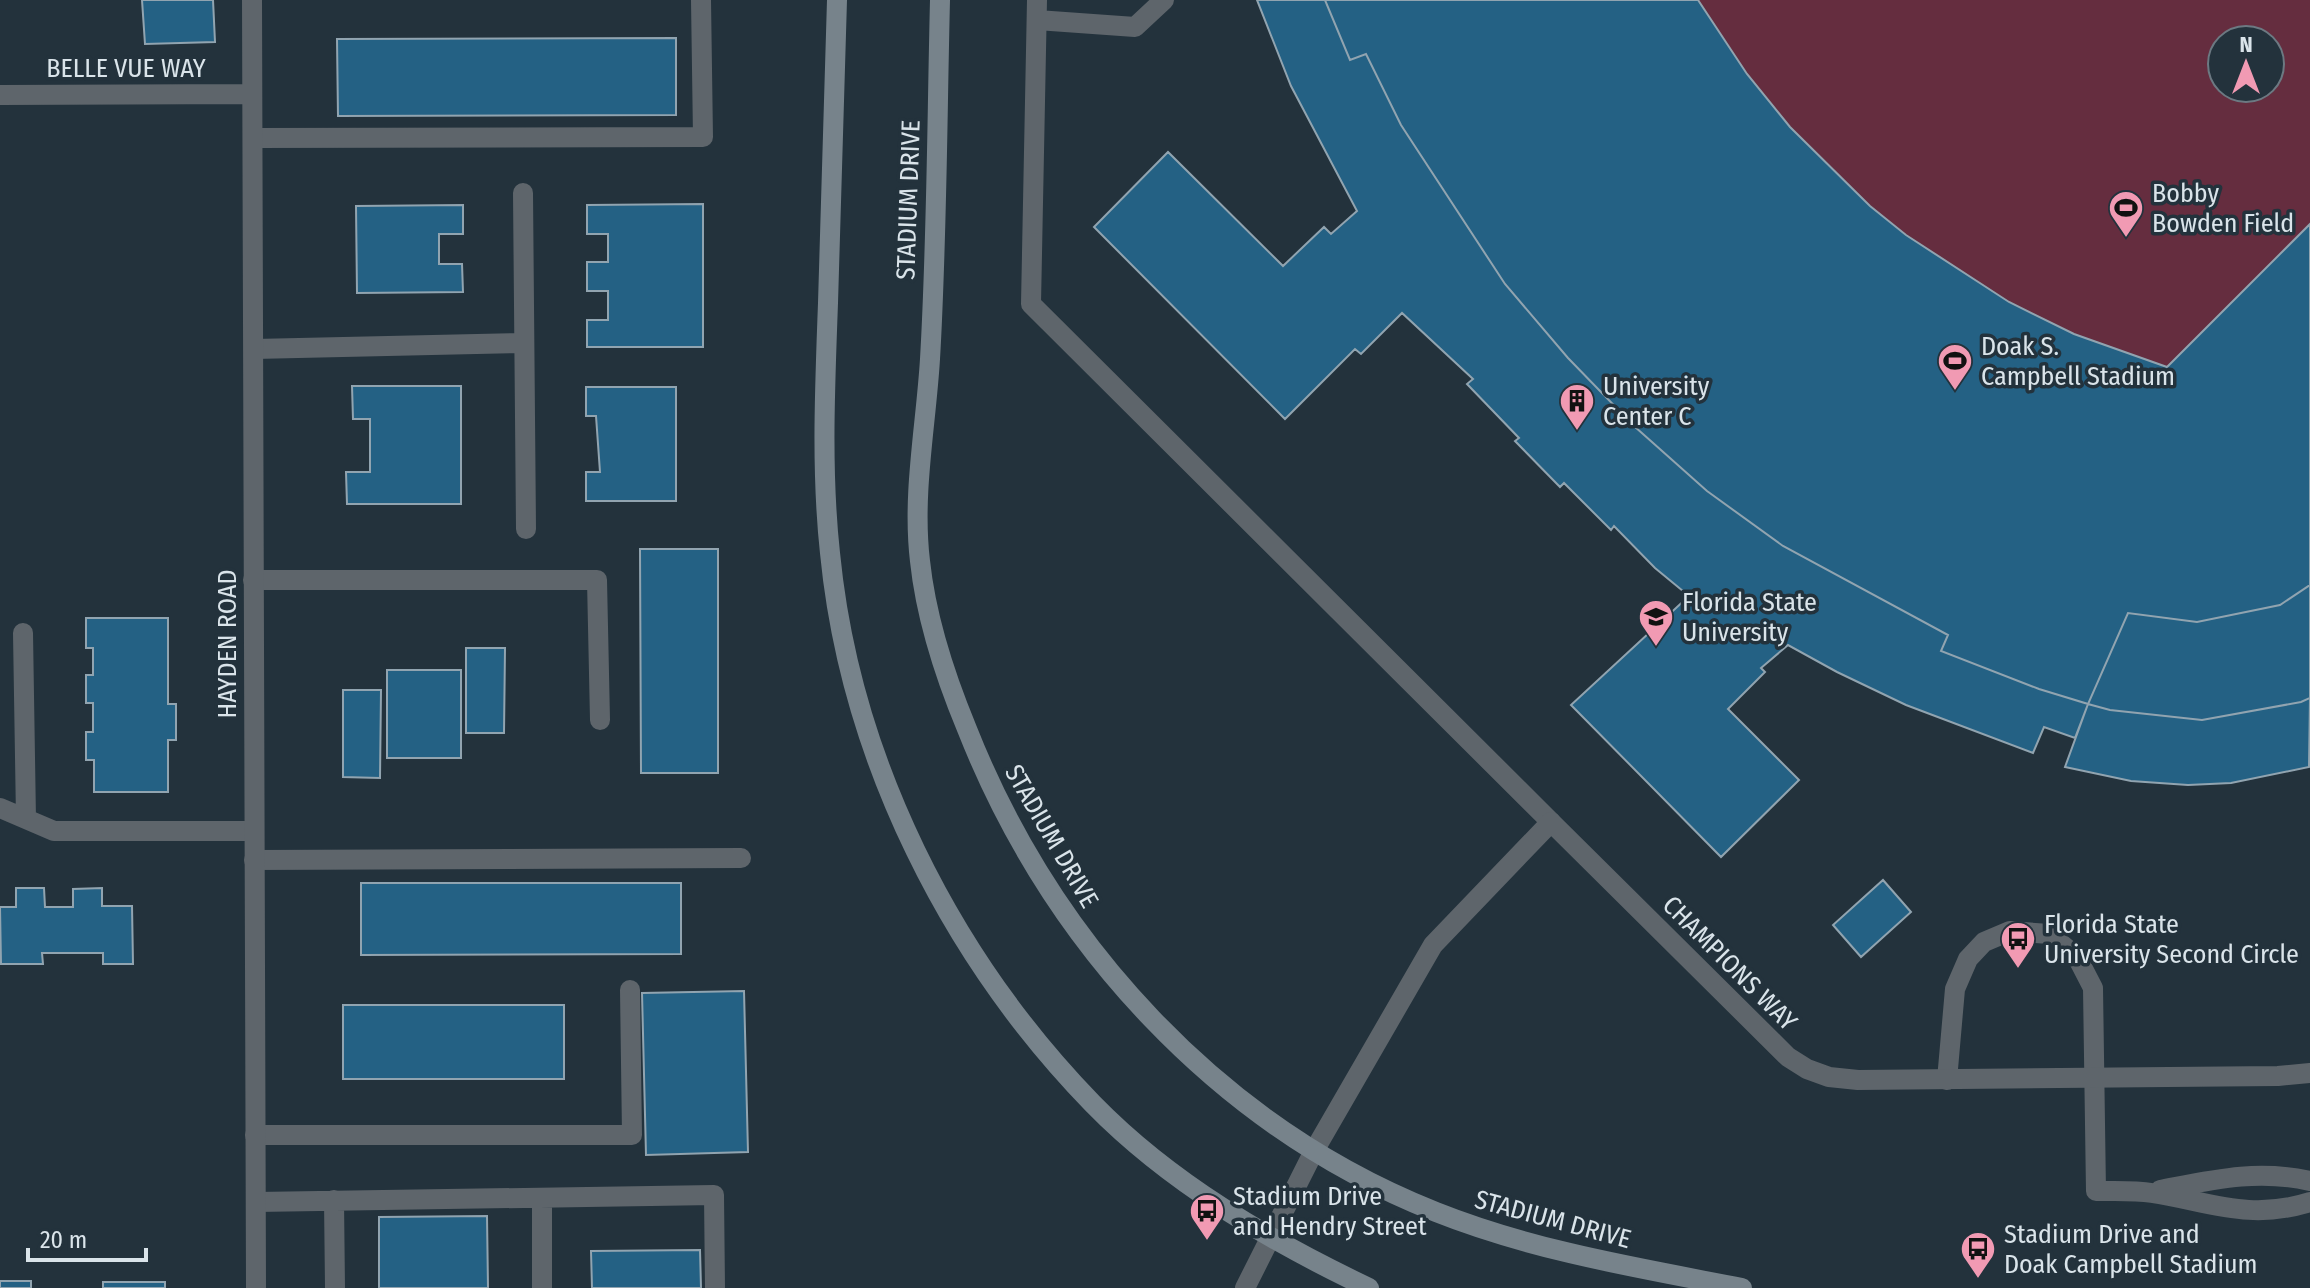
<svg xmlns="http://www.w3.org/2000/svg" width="2310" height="1288" font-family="'Fira Sans Condensed',sans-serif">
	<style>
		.pitch { fill: #652d3f; fill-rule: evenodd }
		.building { fill: #246184; stroke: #91a4b0; stroke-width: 2 }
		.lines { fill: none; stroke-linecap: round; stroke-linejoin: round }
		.service { stroke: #5e656b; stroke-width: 20 }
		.minor { stroke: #5e656b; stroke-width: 20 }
		.tertiary { stroke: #5e656b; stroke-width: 20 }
		.secondary { stroke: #77838b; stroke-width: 20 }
		.labels { text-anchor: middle; stroke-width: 7; stroke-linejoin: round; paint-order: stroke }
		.street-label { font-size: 26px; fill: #dae4ea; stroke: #23323c }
		.poi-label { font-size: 26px; fill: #dae4ea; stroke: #23323c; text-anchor: start }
	</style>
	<rect width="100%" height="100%" fill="#23323c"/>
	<path class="pitch" d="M1325,0H2310V698ZM2222,40H2270V88H2222Z"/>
	<path class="building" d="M142,0H213L215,42L145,44Z
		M1257,0H1325L1350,60L1366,54L1401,125L1505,284L1568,358L1634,426L1707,491L1783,546L1948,635L1941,651L2039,689L2088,704L2075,738L2044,727L2033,753L1906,705L1837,672L1788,645L1761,668L1765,672L1728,709L1799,780L1721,857L1571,705L1689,596L1655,568L1614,526L1611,530L1564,483L1560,487L1515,441L1519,438L1467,384L1473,379L1402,313L1361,354L1355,349L1285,419L1094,227L1168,152L1283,266L1324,227L1331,234L1357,211L1291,86Z
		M1325,0H1698L1747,74L1790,127L1870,206L1906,235L2009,302L2074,334L2167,367L2310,224V698L2301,702L2202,720L2110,710L2088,704L2039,689L1941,651L1948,635L1783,546L1707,491L1634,426L1568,358L1505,284L1401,125L1366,54L1350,60Z
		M676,38V115L338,116L337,39Z
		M703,204V347H587V320H608V291H587V262H608V234H587V205Z
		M463,205V234H439V264H462L463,292L357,293L356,206Z
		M352,386H461V504H347L346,472H370V419H353Z
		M586,387H676V501H586V472H600L596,416H586Z
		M640,549H718V773H641Z
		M2310,585V698L2301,702L2202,720L2110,710L2088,704L2128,613L2197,622L2280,605Z
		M86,618H168V704H176V740H168V792H94V760H86V732H93V703H86V675H93V648H86Z
		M466,648H505L504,733H466Z
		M387,670H461V758H387Z
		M343,690H381L380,778L343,777Z
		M2310,698L2309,767L2231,783L2188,785L2131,781L2065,767L2088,704L2110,710L2202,720L2301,702Z
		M1883,880L1911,912L1861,957L1833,925Z
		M361,883H681V954L361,955Z
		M16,888H44L45,907H73V889L102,888V906H132L133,964H103V953H42L43,964H1L0,907H16Z
		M744,991L748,1152L646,1155L642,993Z
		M343,1005H564V1079H343Z
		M487,1216L488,1288H379V1217Z
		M700,1250L701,1288H592L591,1251Z
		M0,1281H31V1288H0Z
		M103,1282H165V1288H103Z"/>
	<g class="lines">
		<path class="service" d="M1037,0L1031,304L1551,822
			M1037,20L1135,27L1164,0
			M253,138L703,137L701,0
			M523,193L526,529
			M254,349L524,343
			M253,580H597L600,720
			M23,633L26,819
			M0,808L54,831H254
			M254,860L741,858
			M1947,1080L1955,989L1968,959L1984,942L2010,931L2049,934L2077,957L2093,988L2096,1191C2115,1191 2134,1190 2152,1193C2210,1202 2250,1221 2310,1202
			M255,1135H632L630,990
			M2160,1190C2212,1180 2257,1169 2310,1181
			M542,1198V1288
			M334,1200L335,1288
			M256,1202L714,1195L715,1288"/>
		<path class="minor" d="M252,0L256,1288
			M0,95L252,94
			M1314,1151L1433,945L1551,822L1788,1057L1807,1069L1829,1077L1858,1080L2278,1076L2310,1073"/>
		<path class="tertiary" d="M1245,1288L1314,1151"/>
		<path class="secondary" d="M837,0C834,101 831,202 828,303C825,386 821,470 830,553C850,758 950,957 1093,1104C1170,1183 1270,1241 1369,1288
			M940,0C937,120 937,240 930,359C926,426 912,494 920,561C926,618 945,676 967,729C1052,944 1219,1126 1436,1212C1534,1251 1639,1268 1742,1288"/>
	</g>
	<defs>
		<symbol id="stadium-pin" viewBox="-11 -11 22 30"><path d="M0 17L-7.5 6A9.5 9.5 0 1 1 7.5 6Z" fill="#f19ab3" stroke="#23323c"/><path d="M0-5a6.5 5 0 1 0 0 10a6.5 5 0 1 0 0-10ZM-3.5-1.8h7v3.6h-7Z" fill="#111"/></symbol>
		<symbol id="building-pin" viewBox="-11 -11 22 30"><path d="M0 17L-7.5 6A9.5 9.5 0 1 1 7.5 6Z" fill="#f19ab3" stroke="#23323c"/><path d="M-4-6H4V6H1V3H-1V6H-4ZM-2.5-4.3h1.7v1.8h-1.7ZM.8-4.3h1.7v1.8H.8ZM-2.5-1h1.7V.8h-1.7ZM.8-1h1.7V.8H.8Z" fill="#111"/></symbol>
		<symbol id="university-pin" viewBox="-11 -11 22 30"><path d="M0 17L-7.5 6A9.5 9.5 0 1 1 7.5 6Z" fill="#f19ab3" stroke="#23323c"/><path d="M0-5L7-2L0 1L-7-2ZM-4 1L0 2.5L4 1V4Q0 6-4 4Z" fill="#111"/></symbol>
		<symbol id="bus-pin" viewBox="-11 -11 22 30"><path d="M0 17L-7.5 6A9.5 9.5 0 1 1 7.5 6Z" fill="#f19ab3" stroke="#23323c"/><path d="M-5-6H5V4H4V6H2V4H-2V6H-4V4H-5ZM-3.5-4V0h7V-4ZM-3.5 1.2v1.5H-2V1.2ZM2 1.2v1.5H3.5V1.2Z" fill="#111"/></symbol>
	</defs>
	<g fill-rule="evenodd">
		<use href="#stadium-pin" x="2106" y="188" width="40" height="54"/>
		<use href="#stadium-pin" x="1935" y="341" width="40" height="54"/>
		<use href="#building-pin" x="1557" y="381" width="40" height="54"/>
		<use href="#university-pin" x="1636" y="597" width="40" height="54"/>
		<use href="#bus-pin" x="1998" y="919" width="40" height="54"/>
		<use href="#bus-pin" x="1187" y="1191" width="40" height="54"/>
		<use href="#bus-pin" x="1958" y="1229" width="40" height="54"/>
	</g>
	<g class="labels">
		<g class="street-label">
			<text x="126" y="77">BELLE VUE WAY</text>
			<text transform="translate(908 200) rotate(-88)" y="9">STADIUM DRIVE</text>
			<text transform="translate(227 644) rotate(-90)" y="9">HAYDEN ROAD</text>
			<text transform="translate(1052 836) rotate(60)" y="9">STADIUM DRIVE</text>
			<text transform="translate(1730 963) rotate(45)" y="9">CHAMPIONS WAY</text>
			<text transform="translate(1553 1219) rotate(15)" y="9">STADIUM DRIVE</text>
		</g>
		<g class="poi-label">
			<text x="2152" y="202">Bobby<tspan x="2152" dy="30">Bowden Field</tspan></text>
			<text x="1981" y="355">Doak S.<tspan x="1981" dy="30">Campbell Stadium</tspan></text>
			<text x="1603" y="395">University<tspan x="1603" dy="30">Center C</tspan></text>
			<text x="1682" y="611">Florida State<tspan x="1682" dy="30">University</tspan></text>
			<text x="2044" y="933">Florida State<tspan x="2044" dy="30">University Second Circle</tspan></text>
			<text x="1233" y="1205">Stadium Drive<tspan x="1233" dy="30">and Hendry Street</tspan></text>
			<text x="2004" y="1243">Stadium Drive and<tspan x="2004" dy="30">Doak Campbell Stadium</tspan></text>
		</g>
	</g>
	<g transform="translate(2246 64)"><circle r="38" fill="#23323c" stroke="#6c7982" stroke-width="2"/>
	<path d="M0-6L14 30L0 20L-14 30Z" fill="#f19ab3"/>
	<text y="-12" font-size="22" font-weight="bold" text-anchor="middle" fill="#dae4ea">N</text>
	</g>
	<path d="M28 1248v12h118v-12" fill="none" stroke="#dae4ea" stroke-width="4"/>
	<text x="40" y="1248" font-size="24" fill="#dae4ea" stroke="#23323c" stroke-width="6" paint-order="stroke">20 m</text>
</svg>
